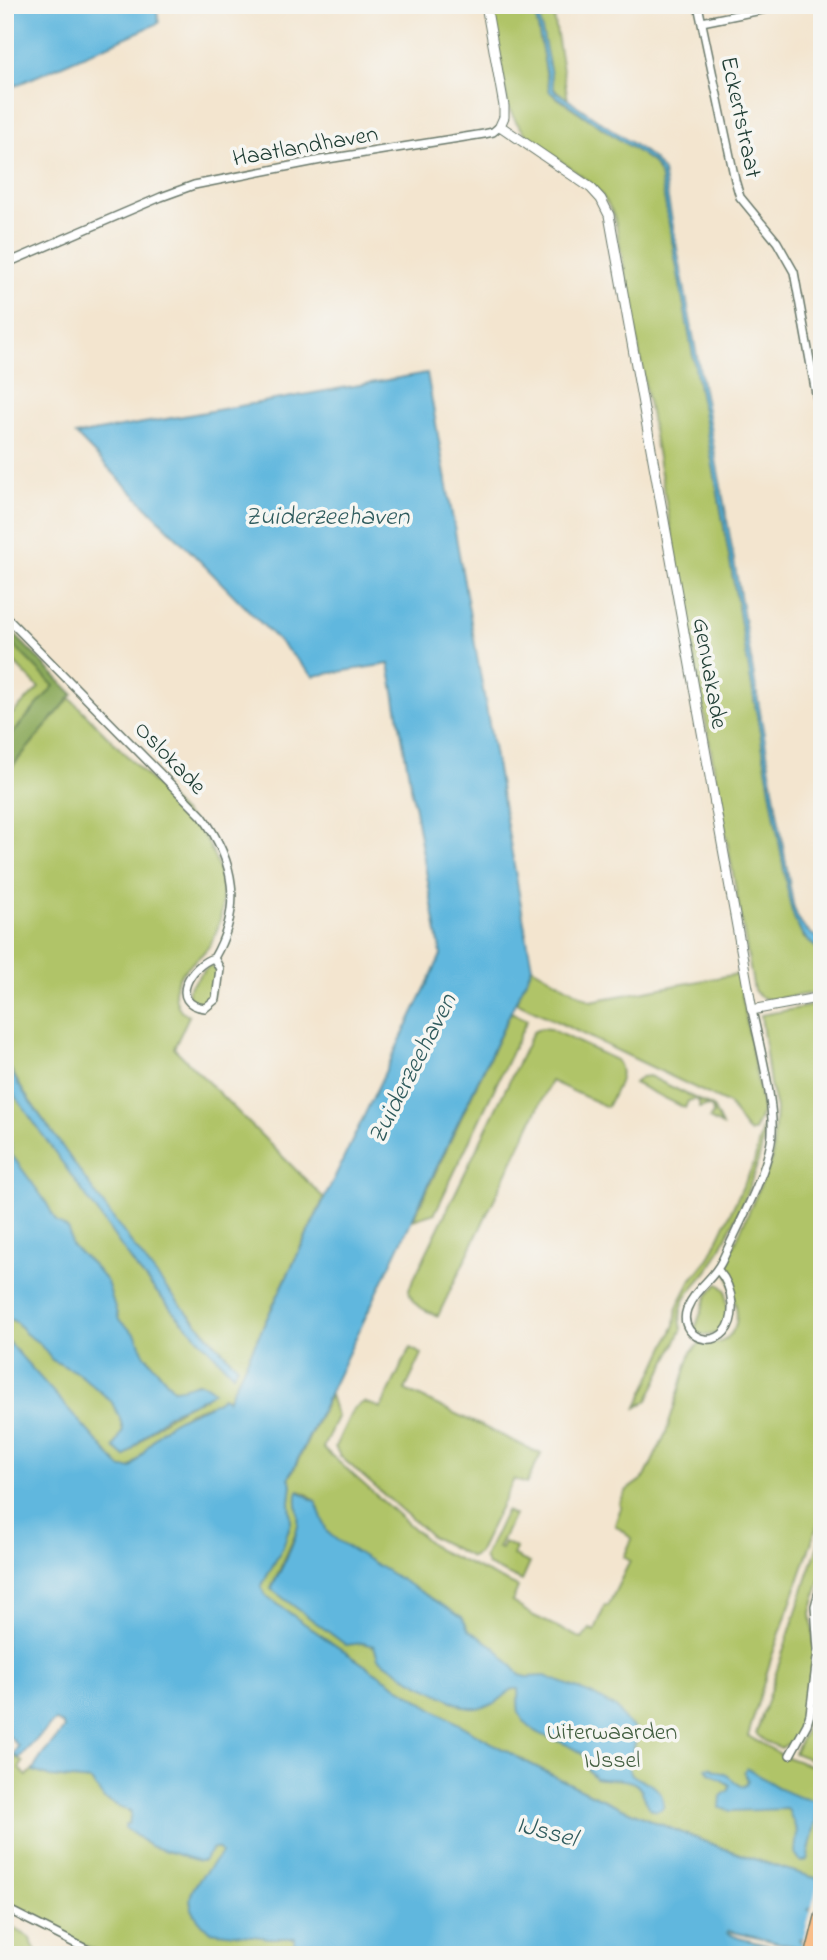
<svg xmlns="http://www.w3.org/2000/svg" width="827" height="1960" font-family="'Indie Flower',sans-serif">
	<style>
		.green { fill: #b0c468; stroke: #68804e; stroke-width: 2; fill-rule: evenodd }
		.forest { fill: #8caa5c; stroke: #567448; stroke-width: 2 }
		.water { fill: #61b7de; stroke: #407a89; stroke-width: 2 }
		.pier { fill: #f3e5cf }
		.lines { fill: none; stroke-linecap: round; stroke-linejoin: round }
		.minor-casing { stroke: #69786a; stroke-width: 10 }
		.tertiary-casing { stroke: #69786a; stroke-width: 11 }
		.trunk-casing { stroke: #69786a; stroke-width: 15 }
		.minor { stroke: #fff; stroke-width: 7 }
		.tertiary { stroke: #fff; stroke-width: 9 }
		.trunk { stroke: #f8bd89; stroke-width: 12 }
		.labels { text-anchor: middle; stroke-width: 7; stroke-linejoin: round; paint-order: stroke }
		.street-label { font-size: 24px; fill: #1f3d34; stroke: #f6f6f2 }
		.park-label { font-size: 24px; fill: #435f41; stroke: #f6f6f2 }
		.water-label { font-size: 26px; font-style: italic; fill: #305c5e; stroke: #f6f6f2 }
	</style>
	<rect width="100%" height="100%" fill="#f6f6f2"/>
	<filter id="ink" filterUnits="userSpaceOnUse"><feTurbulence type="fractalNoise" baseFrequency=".0143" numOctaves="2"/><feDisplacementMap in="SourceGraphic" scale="14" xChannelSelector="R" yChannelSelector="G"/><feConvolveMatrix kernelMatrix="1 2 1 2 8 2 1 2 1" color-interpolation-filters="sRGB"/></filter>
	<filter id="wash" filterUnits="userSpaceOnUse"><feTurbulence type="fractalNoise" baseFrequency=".00686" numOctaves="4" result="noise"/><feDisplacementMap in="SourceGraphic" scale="28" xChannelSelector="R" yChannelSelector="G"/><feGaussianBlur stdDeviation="1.57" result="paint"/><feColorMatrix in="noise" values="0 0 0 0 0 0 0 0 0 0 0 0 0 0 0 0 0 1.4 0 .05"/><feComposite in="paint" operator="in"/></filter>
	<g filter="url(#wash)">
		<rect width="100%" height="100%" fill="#f3e5cf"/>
		<path class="green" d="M490,5H534L549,89L553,95L641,154L652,162L660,174L722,515L790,904L804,938L822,951V992L769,1000L759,996L754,990L615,219C597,166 528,159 508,106Z
			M537,5H552L568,100L553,88Z
			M5,636L54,686L5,742V721L39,688L5,653Z
			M70,698L196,826C222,857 232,907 211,943C200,963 169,971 176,1000C178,1009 182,1012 189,1016L174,1048L324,1198L228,1400L223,1397L217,1402L189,1412L130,1468H121L5,1339V1080L138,1270L172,1310L233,1374L237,1366L163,1286L134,1249L23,1091L5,1059V775ZM148,1358L173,1389H184L199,1382L205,1398C171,1410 150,1431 125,1457L114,1447L123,1430L120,1418Z
			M209,965L216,970C214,984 216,1001 201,1005L189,998L188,989Z
			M532,967L591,1001L738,974L763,1111L754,1131L750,1133C739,1125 737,1112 727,1103L516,1002Z
			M822,1004V1512L771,1659L748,1736L784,1756L822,1770V1880C611,1820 440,1725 265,1595L261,1587L287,1535L291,1522L290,1502L292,1484L289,1479L330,1395L337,1417L323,1448L432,1545L438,1550L518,1587L512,1602L534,1616L582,1639L590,1629L595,1631L605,1605L608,1606L630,1561L624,1557L632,1539L615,1525L621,1507L619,1504L627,1490L645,1477L666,1433L691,1352L700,1343C710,1345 719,1345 727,1338C751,1317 723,1283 728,1259L772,1159L776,1109L770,1084L761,1015ZM299,1491C325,1498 316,1518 329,1534C340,1547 360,1555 375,1564L376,1651L374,1646L363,1643L271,1589L296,1533L299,1521Z
			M511,1012L527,1020L435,1213L413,1220Z
			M541,1028L550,1029L616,1060C628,1075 614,1092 607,1107L551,1081L438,1316C424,1309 411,1307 409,1289L533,1032Z
			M649,1076L713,1107L722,1126L709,1119L713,1114L712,1108L706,1106L699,1108V1102L695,1099L688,1101L685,1108L634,1083L641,1077Z
			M762,1128L764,1129C763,1166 732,1226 715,1259C703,1283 673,1296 682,1329L648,1400L637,1407L675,1325L677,1307L691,1280L709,1258L754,1163Z
			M718,1283L726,1291L728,1318L723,1330C711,1336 703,1339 693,1328L696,1326L707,1296Z
			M410,1348L422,1354L405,1390L541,1454L526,1484L514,1479L478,1553L471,1557L432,1537L340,1456L335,1447L353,1409L364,1402L381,1408Z
			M506,1511L514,1515L498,1548L501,1549L504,1542L516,1548L513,1556L530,1563L522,1581L487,1565L484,1557Z
			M822,1533V1573L811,1613L815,1652L809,1706L805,1724L797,1735L790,1744L781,1748L766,1742L756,1734Z
			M822,1653V1764L794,1753L813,1716Z
			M70,1728L383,1950L394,1955H105L5,1906V1751L23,1762L19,1769L27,1776Z
			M5,1923L29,1937L38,1955H5Z"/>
		<path class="forest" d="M5,625L73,694L5,775V742L54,686L5,636Z"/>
		<path class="water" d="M5,5H156L159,23L5,90Z
			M534,5H537L554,90L643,151L654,160L663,172L726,514L793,904C798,922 804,932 822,940V951C803,941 795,925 790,904L722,515L660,174L652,162L641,154L550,92Z
			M427,373L532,967L289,1478L292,1484L290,1502L291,1522L283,1547L261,1587L265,1595C440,1725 611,1820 822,1880V1910L811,1907L808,1909L822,1914V1943L801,1938L799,1939L801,1942L822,1947V1953L728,1931L727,1933L739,1938L805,1955H388L389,1953L386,1950L379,1955H295V1938H269L209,1931C172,1897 197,1885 221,1853L219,1849L213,1848L203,1861H199L150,1846L125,1828V1825L129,1824L131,1812L104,1799L91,1781L50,1777L33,1771C42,1750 54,1745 64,1728L62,1724L56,1721L51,1724L19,1758L13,1755L18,1746L5,1732V1701L8,1700L5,1697V1338L121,1468H131C144,1454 152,1437 168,1425C185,1413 209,1409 223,1397L228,1400L441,955L389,664L313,676L76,435Z
			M5,1059C20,1092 44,1120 64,1149C117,1225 170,1300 237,1366L233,1374L172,1310L138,1270L6,1083Z
			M5,1129L10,1139L12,1155L46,1202L56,1221L69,1230L71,1245L93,1265L107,1282L119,1320L136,1335L144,1354L173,1389C192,1389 198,1375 214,1391C204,1401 187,1404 174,1411C155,1423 140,1441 125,1457L114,1448L123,1430L120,1418L111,1401L78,1373L52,1360L39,1343L26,1334L17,1323L5,1316Z
			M298,1491L316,1502L327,1532L338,1541L462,1617L469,1630L495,1647L520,1675L527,1677L545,1676L591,1694L617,1709L626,1722L639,1731C637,1742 630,1753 629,1764C626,1786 666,1775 663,1808C644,1819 648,1790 634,1783C622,1777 607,1781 595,1778L588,1770V1760C571,1737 530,1742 519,1712C517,1704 519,1696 518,1689H512C498,1703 484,1712 464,1707L411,1680L378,1658L374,1646L363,1643L346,1645L271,1589C281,1569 294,1547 298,1525C300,1513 294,1501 298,1491Z
			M709,1767L727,1775L742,1787L746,1785L748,1781L744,1771L747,1768C770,1781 789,1799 816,1800V1820L807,1860L801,1862L795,1853L797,1832L788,1809L731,1811L720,1808L721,1796L729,1790L730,1785L710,1773L706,1768Z"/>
		<path class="pier" d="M820,1876L822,1877V1955H799Z"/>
	</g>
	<g filter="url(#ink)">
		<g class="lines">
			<defs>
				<path id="minor" d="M698,5L735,180L740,197L777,242L794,272L822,427
					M702,22L786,5
					M5,264L161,197L194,185L321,160L484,134L493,132L500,126
					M5,616L202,816C235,862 243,907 214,958C191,964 167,1004 205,1008L216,999L220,969L214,958
					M718,1270C727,1280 731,1291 732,1304C735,1357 675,1343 687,1309C696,1287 713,1280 722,1261C737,1228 765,1177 771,1142C777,1111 759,1044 752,1010
					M790,1755L807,1724L810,1714L818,1650L815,1606L822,1581
					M5,1908L98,1955"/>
				<path id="tertiary" d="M486,5L504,106V117L500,126L591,188L601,199L609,215L752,1010L822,997"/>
				<path id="trunk" d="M812,1955L822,1915"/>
			</defs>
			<use href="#minor" class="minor-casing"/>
			<use href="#tertiary" class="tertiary-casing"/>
			<use href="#trunk" class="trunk-casing"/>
			<use href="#minor" class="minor"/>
			<use href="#tertiary" class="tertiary"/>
			<use href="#trunk" class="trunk"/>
		</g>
	</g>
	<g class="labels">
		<g class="street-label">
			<text transform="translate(742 117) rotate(78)" y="8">Eckertstraat</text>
			<text transform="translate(305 145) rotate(-10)" y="8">Haatlandhaven</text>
			<text transform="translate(711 673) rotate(80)" y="8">Genuakade</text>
			<text transform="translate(171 757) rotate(46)" y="8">Oslokade</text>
		</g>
		<g class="park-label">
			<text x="612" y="1739">Uiterwaarden<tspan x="612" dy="28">IJssel</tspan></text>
		</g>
		<g class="water-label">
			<text x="327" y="524">Zuiderzeehaven</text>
			<text transform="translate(411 1068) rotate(-63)" y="9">Zuiderzeehaven</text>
			<text transform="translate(547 1830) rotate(15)" y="9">IJssel</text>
		</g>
	</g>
	<rect width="827" height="1960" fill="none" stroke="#f6f6f2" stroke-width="28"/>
</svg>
